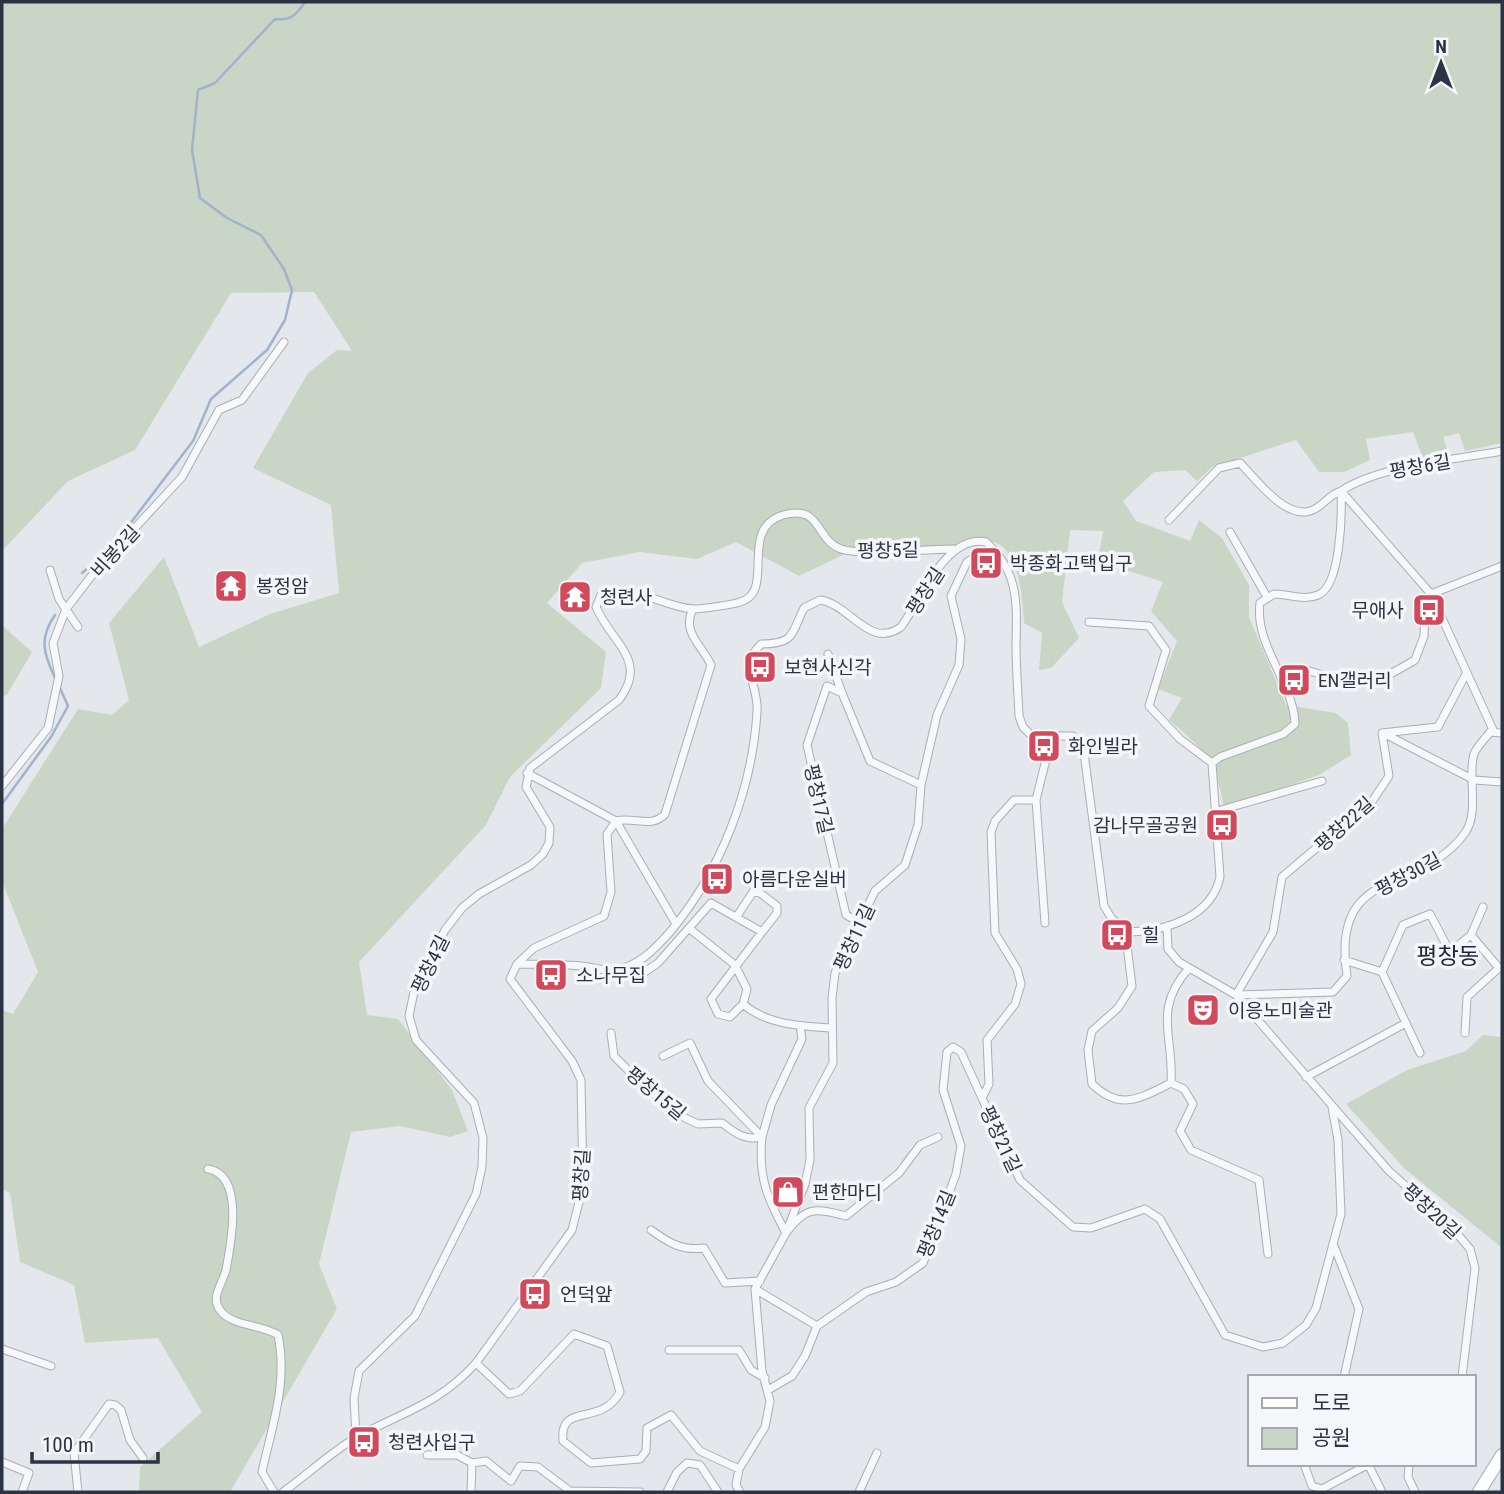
<svg xmlns="http://www.w3.org/2000/svg" width="1504" height="1494" font-family="'Roboto Condensed','Noto Sans KR',sans-serif">
	<style>
		.green { fill: #c9d6c5 }
		.lines { fill: none; stroke-linecap: round; stroke-linejoin: round }
		.stream { stroke: #9fb4cc; stroke-width: 2.5 }
		.street-casing { stroke: #a9aeb7; stroke-width: 9 }
		.primary-casing { stroke: #a3abb8; stroke-width: 14 }
		.street { stroke: #f7f8fa; stroke-width: 7 }
		.primary { stroke: #fff; stroke-width: 12 }
		.labels { text-anchor: middle; stroke-width: 7; stroke-linejoin: round; paint-order: stroke }
		.street-label { font-size: 19px; fill: #2b3445; stroke: #f4f6f9 }
		.poi-label { font-size: 19px; fill: #2b3445; stroke: #f4f6f9; text-anchor: start }
		.quarter-label { font-size: 23px; fill: #1d2536; stroke: #f4f6f9 }
	</style>
	<rect width="100%" height="100%" fill="#e4e7ec"/>
	<path class="green" d="M2,2H1502V443L1465,451L1459,433L1443,437L1449,454L1423,458L1413,432L1366,439L1370,460L1344,472H1319L1296,440L1212,467L1197,481L1185,470L1154,472L1123,501L1136,521L1190,541L1199,520L1222,538L1249,585V617L1286,705L1336,713L1348,723L1351,755L1319,775L1224,809C1217,762 1204,749 1169,720L1182,698L1158,689L1177,641L1151,611L1163,582L1098,561L1103,531L1070,530L1062,602L1079,638L1051,668L1039,670L1042,633L1024,623C1022,596 1020,536 981,541C972,542 962,541 955,548L864,545L799,576L736,542L697,559L640,552L582,563L547,603L606,652L601,688L510,777L486,825L359,962L367,1015L398,1019L452,1090L468,1131L450,1137L400,1126L351,1132L319,1264L337,1309L230,1492H139L140,1467L202,1412L158,1338L85,1343L74,1285L20,1262L10,1193L2,1189V1010L13,1014L38,972L2,881V829L78,709L112,715L129,700L109,623L164,557L199,647L270,614L339,593L331,505L253,468L308,373L337,350L352,351L314,292L231,293L135,450L68,481L2,551Z
		M2,625L32,652L7,695L2,696Z
		M1483,1035L1502,1037V1248L1404,1168L1346,1104L1407,1070L1466,1051Z"/>
	<g class="lines">
		<path class="stream" d="M82,573L101,557L126,529L193,441L211,399L267,350L285,320L292,290L284,269L261,235L227,218L200,198L192,150L198,90L215,83L275,19C291,21 297,14 305,2
			M55,615C38,639 44,655 56,680
			M2,804L51,737L68,706L59,686"/>
		<defs>
			<path id="street" d="M1169,520L1219,468L1240,463C1256,479 1285,519 1310,511C1323,507 1328,495 1341,491L1431,594L1494,732
				M1230,532L1267,597
				M50,570L59,599L78,627
				M1089,622L1149,626L1166,650L1149,706L1180,739L1212,763
				M828,654L842,693
				M1281,679L1302,669C1363,686 1359,693 1415,660L1424,636L1425,604L1431,594L1502,566
				M1383,733L1474,780L1502,782
				M527,773L616,821L676,924
				M2,786L48,728L59,676L53,643L66,609L96,570L182,477L219,410L242,400L284,342
				M1036,800H1014L995,821L991,832L995,933L1017,969L1021,984L1015,1004L987,1040L989,1084L982,1098L1020,1180L1073,1227L1091,1228L1145,1209L1160,1219L1225,1335L1263,1347L1283,1343L1306,1325L1316,1308L1341,1214L1338,1140L1332,1107
				M1214,812L1322,781
				M859,922L846,915L807,745L827,686L842,693L870,761L921,785
				M1045,923L1036,800L1052,735
				M1167,926L1168,949L1179,962L1236,995L1389,1171L1449,1224L1470,1249L1475,1268L1462,1377
				M690,929L735,965L747,989L743,1004L730,1017L718,1014L711,999L762,932
				M1125,929L1132,986L1118,1008L1092,1031L1088,1050L1092,1084C1120,1111 1139,1099 1171,1083C1174,1035 1152,1010 1189,968
				M1471,935L1483,907
				M1344,960L1382,972L1420,1053
				M518,963L534,948L604,916L611,892L607,834L616,821C633,816 652,829 665,814L711,665C702,645 681,632 693,609
				M621,968L636,978L658,963L711,903L762,932L777,913V906L760,893L753,892L737,916
				M1382,972L1403,925L1430,914L1450,952L1471,935L1499,968H1502
				M1236,995L1333,992L1347,976C1330,863 1420,896 1465,833C1480,812 1467,775 1474,754C1477,746 1486,738 1490,732L1502,733
				M1236,995L1273,932L1282,877L1373,800L1389,776L1382,733L1438,727L1467,672
				M743,1004C767,1025 801,1026 832,1028
				M611,1033L614,1056L650,1092L671,1103L685,1118L698,1124L722,1123C735,1133 745,1141 762,1137L771,1105L802,1039L800,1026
				M1465,1033L1467,997L1499,968
				M663,1056L690,1043L708,1081L762,1137C758,1177 767,1198 786,1233C806,1206 815,1208 846,1216L899,1173L920,1145L938,1137
				M1306,1077L1406,1023
				M1171,1083L1184,1089L1193,1104L1180,1131L1191,1150L1259,1180L1268,1254
				M208,1169C245,1175 231,1243 226,1270C223,1283 210,1297 220,1310C232,1327 262,1324 278,1335C288,1383 272,1426 262,1472L274,1492
				M651,1230C669,1243 682,1251 704,1248L725,1283L760,1281
				M1334,1246L1359,1309L1344,1377
				M755,1289L817,1326
				M2,1349L51,1366
				M669,1350H739L751,1370L765,1378
				M476,1363L509,1394L520,1391L574,1334L607,1346L620,1392C601,1428 559,1401 563,1441L591,1463L640,1459L646,1451L647,1428L671,1415L700,1451L739,1469
				M768,1390L792,1376L805,1356L817,1326L866,1292L896,1282L923,1263L956,1174L961,1146L943,1090L947,1052L953,1047L961,1052L982,1098
				M356,1438L354,1398L359,1371L415,1316L476,1194L482,1167L483,1138L474,1103L416,1040L409,1016L414,992L445,930L462,908L479,894L531,865L543,854L549,843L550,827L526,787L530,768L619,700C649,660 612,644 596,607L601,595C632,581 661,607 693,609C702,609 731,605 740,602C777,592 737,529 783,515C822,504 815,540 841,549C862,556 927,549 953,549
				M427,1455H457L472,1463L486,1461L511,1481L520,1466L538,1467L570,1491L640,1492
				M2,1462L29,1473L22,1492
				M1304,1464L1312,1486L1322,1489L1369,1464
				M1409,1464L1408,1477L1415,1492
				M1369,1466L1382,1492
				M78,1492L74,1453L109,1404L115,1405L121,1410L130,1440L143,1458
				M283,1492C307,1475 331,1452 357,1437C404,1411 438,1405 476,1363L572,1230L583,1186L581,1080L572,1061L510,979L517,964C539,964 560,964 581,966C592,967 603,971 613,970C637,968 655,949 670,932C720,872 752,792 757,712C759,683 737,667 761,644C795,644 791,634 804,608L820,600C850,604 869,650 901,627C921,599 946,534 986,542C1019,572 1017,603 1016,644C1016,668 1018,692 1019,716L1023,727L1032,736H1073L1083,745L1104,906L1112,919L1130,932C1167,931 1212,916 1220,877L1212,763L1220,757L1283,734L1295,724C1294,683 1254,645 1260,603L1274,594C1289,594 1304,601 1318,595C1341,586 1342,514 1341,491C1381,465 1454,460 1502,451
				M471,1492L472,1463
				M667,1492L677,1472L687,1463L700,1465L718,1492
				M740,1492L736,1485L739,1469L765,1427L770,1401L762,1371L755,1289L786,1233L805,1184L810,1160L809,1108L833,1063L832,998L835,973L875,891L905,865L918,825L921,785L937,715L959,665L961,639L951,596L967,562L992,548
				M859,1492L877,1453"/>
			<path id="primary" d="M1479,1492L1502,1455"/>
		</defs>
		<use href="#street" class="street-casing"/>
		<use href="#primary" class="primary-casing"/>
		<use href="#street" class="street"/>
		<use href="#primary" class="primary"/>
	</g>
	<defs>
		<symbol id="bus-square" viewBox="-11 -11 22 22"><rect x="-9" y="-9" width="18" height="18" rx="4" fill="#d1495b" stroke="#f4f6f9"/><path d="M-5-6H5V4H4V6H2V4H-2V6H-4V4H-5ZM-3.5-4V0h7V-4ZM-3.5 1.2v1.5H-2V1.2ZM2 1.2v1.5H3.5V1.2Z" fill="#fff"/></symbol>
		<symbol id="temple-square" viewBox="-11 -11 22 22"><rect x="-9" y="-9" width="18" height="18" rx="4" fill="#d1495b" stroke="#f4f6f9"/><path d="M0-6L5-2H3V0L6.5 2.5H4V6H1.5V3h-3V6H-4V2.5H-6.5L-3 0V-2H-5Z" fill="#fff"/></symbol>
		<symbol id="theatre-square" viewBox="-11 -11 22 22"><rect x="-9" y="-9" width="18" height="18" rx="4" fill="#d1495b" stroke="#f4f6f9"/><path d="M-5-5.5Q0-4 5-5.5V0Q5 5 0 6Q-5 5-5 0ZM-3.3-2.5H-1v1.5H-3.3ZM1-2.5H3.3v1.5H1ZM-2.8 1Q0 5.5 2.8 1Z" fill="#fff"/></symbol>
		<symbol id="shop-square" viewBox="-11 -11 22 22"><rect x="-9" y="-9" width="18" height="18" rx="4" fill="#d1495b" stroke="#f4f6f9"/><path d="M-5-2.5h2.3a2.7 3.5 0 0 1 5.4 0H5L5.5 6h-11ZM-1.5-2.5h3a1.5 2.3 0 0 0-3 0Z" fill="#fff"/></symbol>
	</defs>
	<g fill-rule="evenodd">
		<use href="#bus-square" x="967" y="544" width="38" height="38"/>
		<use href="#temple-square" x="212" y="567" width="38" height="38"/>
		<use href="#temple-square" x="556" y="578" width="38" height="38"/>
		<use href="#bus-square" x="1410" y="591" width="38" height="38"/>
		<use href="#bus-square" x="741" y="648" width="38" height="38"/>
		<use href="#bus-square" x="1275" y="661" width="38" height="38"/>
		<use href="#bus-square" x="1025" y="727" width="38" height="38"/>
		<use href="#bus-square" x="1203" y="806" width="38" height="38"/>
		<use href="#bus-square" x="698" y="860" width="38" height="38"/>
		<use href="#bus-square" x="1098" y="916" width="38" height="38"/>
		<use href="#bus-square" x="532" y="956" width="38" height="38"/>
		<use href="#theatre-square" x="1184" y="991" width="38" height="38"/>
		<use href="#shop-square" x="769" y="1173" width="38" height="38"/>
		<use href="#bus-square" x="516" y="1275" width="38" height="38"/>
		<use href="#bus-square" x="345" y="1423" width="38" height="38"/>
	</g>
	<g class="labels">
		<g class="street-label">
			<text transform="translate(1420 466) rotate(-10)" y="7">평창6길</text>
			<text transform="translate(888 550) rotate(-1)" y="7">평창5길</text>
			<text transform="translate(115 551) rotate(-48)" y="7">비봉2길</text>
			<text transform="translate(925 591) rotate(-57)" y="7">평창길</text>
			<text transform="translate(819 799) rotate(77)" y="7">평창17길</text>
			<text transform="translate(1344 824) rotate(-42)" y="7">평창22길</text>
			<text transform="translate(1408 874) rotate(-28)" y="7">평창30길</text>
			<text transform="translate(854 937) rotate(-65)" y="7">평창11길</text>
			<text transform="translate(430 964) rotate(-64)" y="7">평창4길</text>
			<text transform="translate(656 1093) rotate(40)" y="7">평창15길</text>
			<text transform="translate(1001 1139) rotate(65)" y="7">평창21길</text>
			<text transform="translate(581 1175) rotate(-86)" y="7">평창길</text>
			<text transform="translate(1432 1211) rotate(43)" y="7">평창20길</text>
			<text transform="translate(936 1224) rotate(-68)" y="7">평창14길</text>
		</g>
		<g class="poi-label">
			<text x="1010" y="570">박종화고택입구</text>
			<text x="256" y="593">봉정암</text>
			<text x="600" y="604">청련사</text>
			<text x="1404" y="617" text-anchor="end">무애사</text>
			<text x="784" y="674">보현사신각</text>
			<text x="1318" y="687">EN갤러리</text>
			<text x="1068" y="753">화인빌라</text>
			<text x="1198" y="832" text-anchor="end">감나무골공원</text>
			<text x="742" y="886">아름다운실버</text>
			<text x="1142" y="942">힐</text>
			<text x="576" y="982">소나무집</text>
			<text x="1228" y="1017">이응노미술관</text>
			<text x="812" y="1199">편한마디</text>
			<text x="560" y="1301">언덕앞</text>
			<text x="388" y="1449">청련사입구</text>
		</g>
		<g class="quarter-label">
			<text x="1448" y="964">평창동</text>
		</g>
	</g>
	<rect width="1504" height="1494" fill="none" stroke="#2b3445" stroke-width="7"/>
	<rect x="1248" y="1375" width="228" height="91" fill="#f4f6f9" stroke="#a4a8b1" stroke-width="2"/>
	<rect x="1262" y="1398" width="35" height="10" fill="#ffffff" stroke="#a4a8b1" stroke-width="2"/>
	<text x="1312" y="1410" font-size="21" fill="#2b3445">도로</text>
	<rect x="1262" y="1428" width="35" height="21" fill="#c9d6c5" stroke="#a4a8b1" stroke-width="2"/>
	<text x="1312" y="1445" font-size="21" fill="#2b3445">공원</text>
	<g transform="translate(1441 63)" stroke="#f4f6f9" stroke-width="5" paint-order="stroke">
	<path d="M0-5L12 26L0 18L-12 26Z" fill="#2b3445"/>
	<text y="-10" font-size="19" font-weight="bold" text-anchor="middle" fill="#2b3445">N</text>
	</g>
	<path d="M32 1452v10h126v-10" fill="none" stroke="#2b3445" stroke-width="3.5"/>
	<text x="42" y="1452" font-size="21" fill="#2b3445" stroke="#f4f6f9" stroke-width="5" paint-order="stroke">100 m</text>
</svg>
